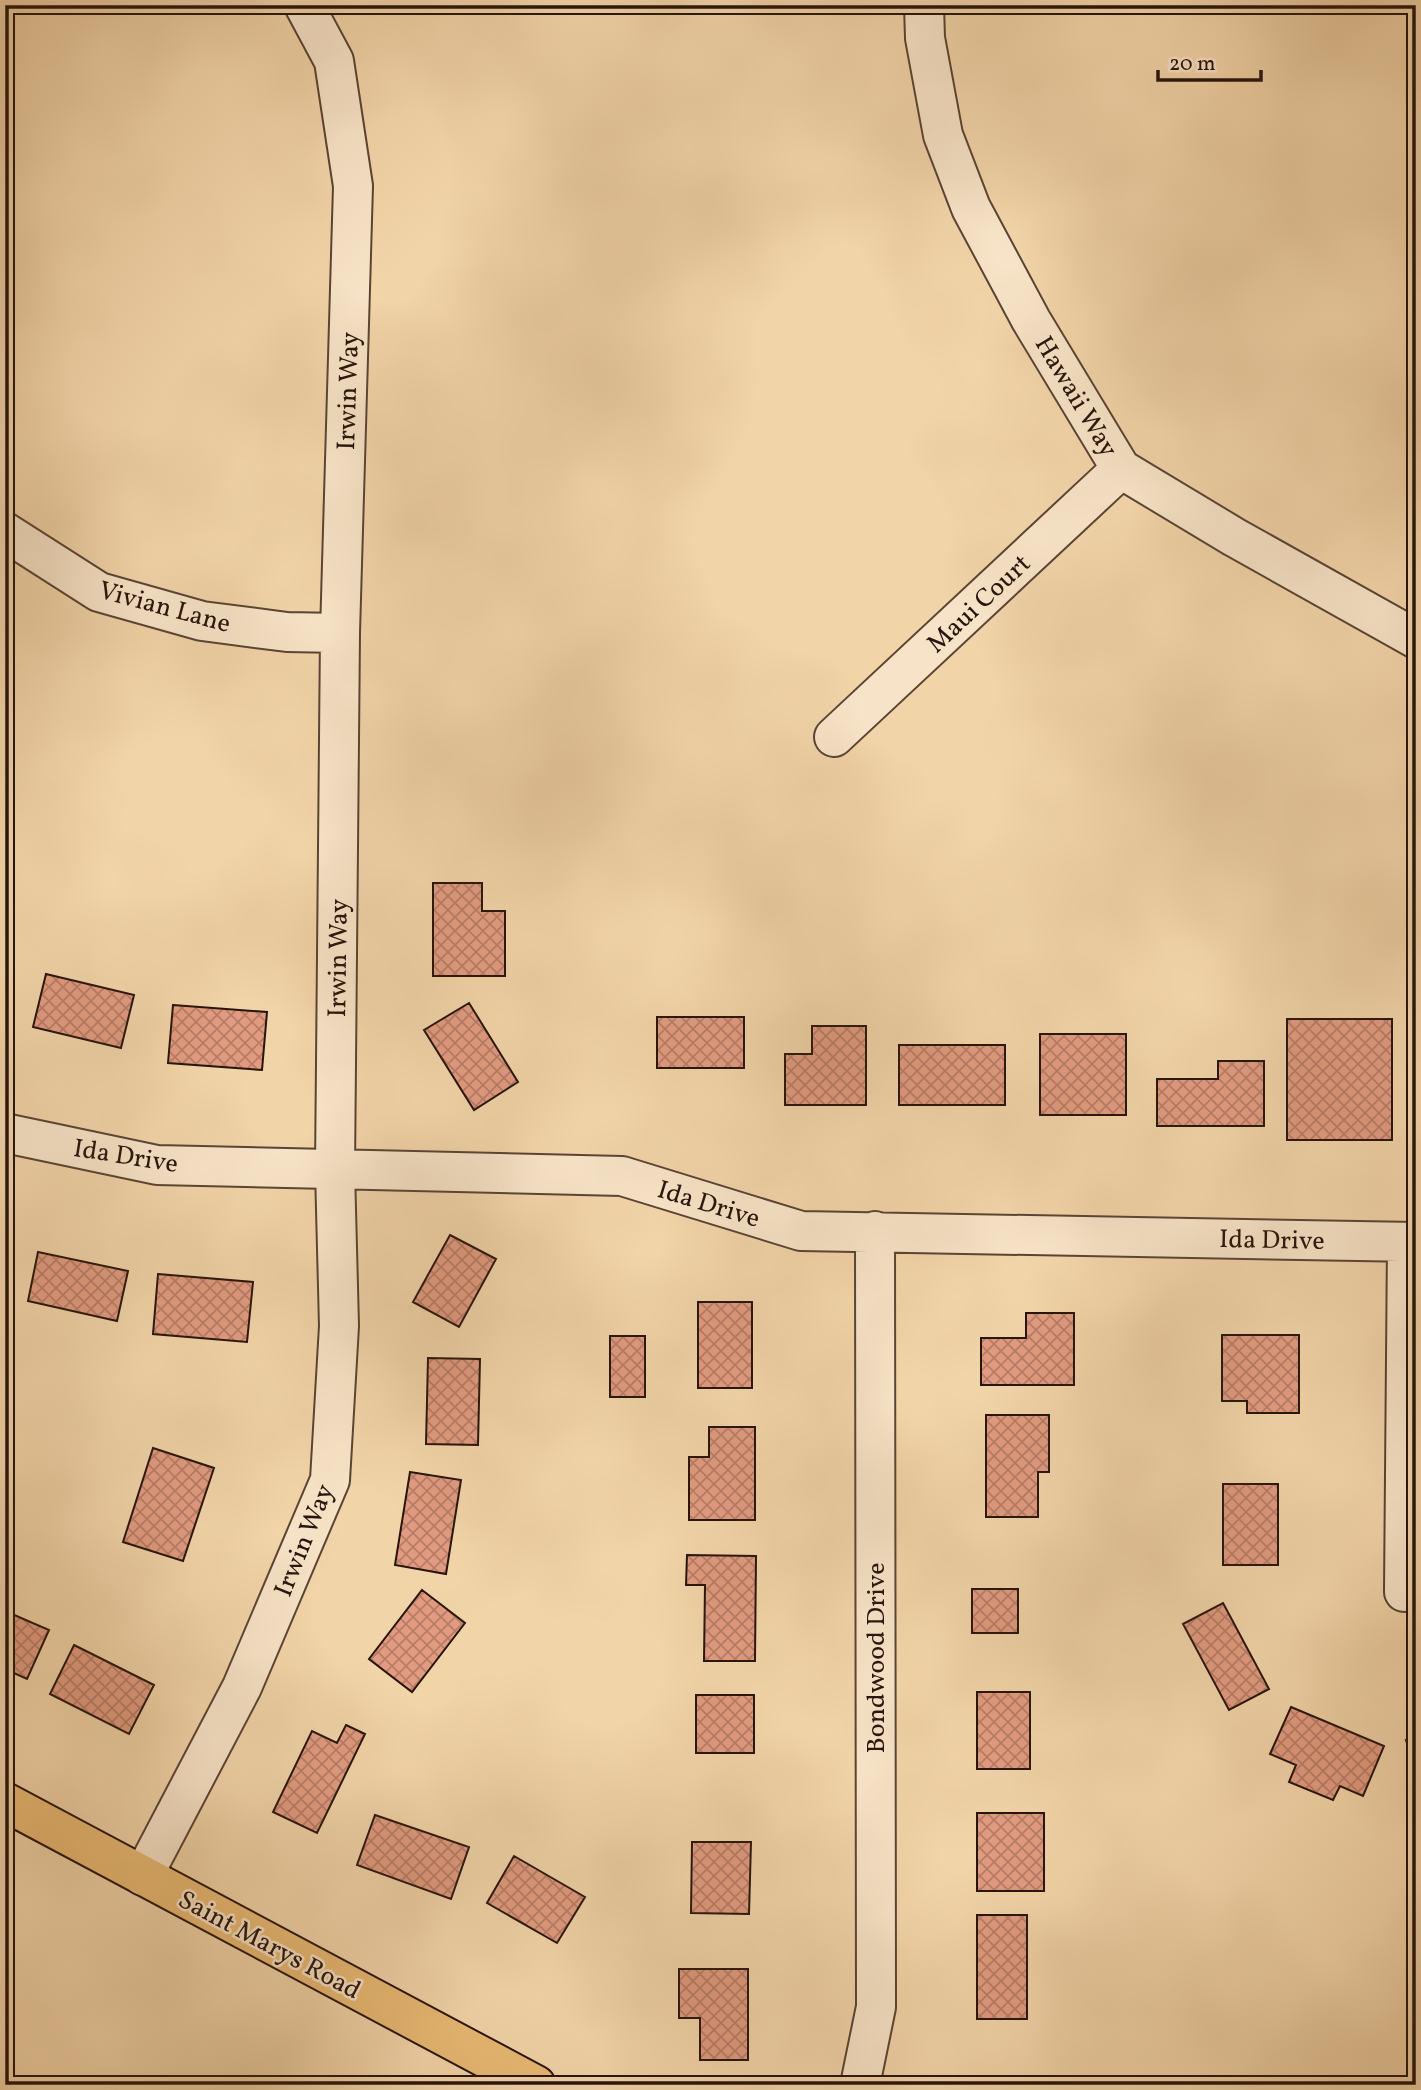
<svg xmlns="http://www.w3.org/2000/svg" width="1421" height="2090" font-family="Vollkorn,serif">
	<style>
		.building { fill: url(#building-cross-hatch); stroke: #27140c; stroke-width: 2 }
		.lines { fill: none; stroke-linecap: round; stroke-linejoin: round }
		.minor-casing { stroke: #5a4433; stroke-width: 42 }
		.major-casing { stroke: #27140c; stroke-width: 42 }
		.minor { stroke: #f7e3c7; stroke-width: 38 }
		.major { stroke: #e9ba74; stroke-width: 38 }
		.labels { text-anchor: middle; stroke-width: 5; stroke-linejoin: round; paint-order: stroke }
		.street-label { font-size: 26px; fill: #27140c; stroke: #f7e3c7 }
	</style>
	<defs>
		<pattern id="building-cross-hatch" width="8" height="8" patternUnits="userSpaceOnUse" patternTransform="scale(1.75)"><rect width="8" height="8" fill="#e29b80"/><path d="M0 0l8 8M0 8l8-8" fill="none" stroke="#b77d67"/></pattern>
	</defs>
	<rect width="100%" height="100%" fill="#f2d4a9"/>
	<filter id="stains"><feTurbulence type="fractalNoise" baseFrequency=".00286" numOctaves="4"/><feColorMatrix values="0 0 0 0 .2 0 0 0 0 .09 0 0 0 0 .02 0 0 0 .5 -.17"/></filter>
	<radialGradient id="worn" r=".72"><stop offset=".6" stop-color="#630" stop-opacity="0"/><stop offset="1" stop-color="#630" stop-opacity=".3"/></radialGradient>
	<path class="building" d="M433,883H482V911H505V976H433Z
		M46,974L134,995L121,1048L33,1027Z
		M469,1003L518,1082L474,1110L424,1030Z
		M173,1005L267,1012L262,1070L168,1063Z
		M657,1017H744V1068H657Z
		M1287,1019H1392V1140H1287Z
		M812,1026H866V1105H785V1054H812Z
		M1040,1034H1126V1115H1040Z
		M899,1045H1005V1105H899Z
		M1218,1061H1264V1126H1157V1079H1218Z
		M450,1235L496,1259L459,1327L413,1302Z
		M5,1247L12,1248L5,1278Z
		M38,1252L128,1271L117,1321L28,1301Z
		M158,1274L253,1282L247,1342L153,1334Z
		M698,1302H752V1388H698Z
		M1026,1313H1074V1385H981V1338H1026Z
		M1222,1335H1299V1413H1247V1401H1222Z
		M610,1336H645V1397H610Z
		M428,1358L480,1359L478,1445L426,1444Z
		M986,1415H1049V1472H1038V1517H986Z
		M709,1427H755V1520H689V1457H709Z
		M153,1448L214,1468L183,1561L123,1542Z
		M410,1472L461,1480L446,1574L395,1565Z
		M1223,1484H1278V1565H1223Z
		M687,1555L756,1556L755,1661H704L705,1585H686Z
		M972,1589H1018V1633H972Z
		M422,1590L465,1623L412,1692L369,1659Z
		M1223,1603L1269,1689L1229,1710L1183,1624Z
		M5,1611L49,1630L27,1679L5,1669Z
		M74,1645L154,1685L129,1734L50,1694Z
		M977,1692H1030V1769H977Z
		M696,1695H754V1753H696Z
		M1291,1707L1384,1746L1363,1796L1340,1786L1333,1800L1289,1782L1296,1765L1270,1754Z
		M346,1725L365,1734L317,1833L273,1812L312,1731L337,1743Z
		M1416,1737V1774L1406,1740Z
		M977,1813H1044V1891H977Z
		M375,1815L469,1847L451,1899L357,1865Z
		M692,1842H751L749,1914L691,1913Z
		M514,1856L585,1897L557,1943L487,1903Z
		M977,1915H1027V2019H977Z
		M679,1969H748V2060H700V2018H679Z"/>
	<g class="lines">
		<defs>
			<path id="minor" d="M924,5L925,38L943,135L971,208L1031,320L1121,469L1234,537L1416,639
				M5,532L99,592L202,621L287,632L340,633
				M834,737L1121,469
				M5,1133L157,1165L622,1176L801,1231L1416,1242
				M1404,1592L1407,1242
				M143,1876L242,1687L330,1480L339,1326L335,1170L340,633L353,186L334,61L304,5
				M860,2085L876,2007L875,1231"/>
			<path id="major" d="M5,1802L536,2085"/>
		</defs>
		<use href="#minor" class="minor-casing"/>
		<use href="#major" class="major-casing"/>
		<use href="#minor" class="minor"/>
		<use href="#major" class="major"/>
	</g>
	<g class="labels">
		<g class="street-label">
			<text transform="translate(347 391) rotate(-88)" y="9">Irwin Way</text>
			<text transform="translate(1077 396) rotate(59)" y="9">Hawaii Way</text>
			<text transform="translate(978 603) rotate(-43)" y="9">Maui Court</text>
			<text transform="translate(165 606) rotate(15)" y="9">Vivian Lane</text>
			<text transform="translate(337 958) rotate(-89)" y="9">Irwin Way</text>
			<text transform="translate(126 1155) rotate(9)" y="9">Ida Drive</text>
			<text transform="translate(709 1203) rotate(17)" y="9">Ida Drive</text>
			<text transform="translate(1272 1239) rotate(1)" y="9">Ida Drive</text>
			<text transform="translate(303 1540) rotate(-68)" y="9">Irwin Way</text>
			<text transform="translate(875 1658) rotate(-90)" y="9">Bondwood Drive</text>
			<text transform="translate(270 1944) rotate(28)" y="9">Saint Marys Road</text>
		</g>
	</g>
	<rect width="1421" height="2090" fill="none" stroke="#f2d4a9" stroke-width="28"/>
	<rect x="7" y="7" width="1407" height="2076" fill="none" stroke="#27140c" stroke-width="3.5"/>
	<rect x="14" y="14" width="1393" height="2062" fill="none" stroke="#27140c" stroke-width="2"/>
	<path d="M1158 70v10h103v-10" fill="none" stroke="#27140c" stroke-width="3.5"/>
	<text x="1169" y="70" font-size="21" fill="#27140c" stroke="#f7e3c7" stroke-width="5" paint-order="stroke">20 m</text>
	<rect width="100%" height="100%" filter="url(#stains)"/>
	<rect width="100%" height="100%" fill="url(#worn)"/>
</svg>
